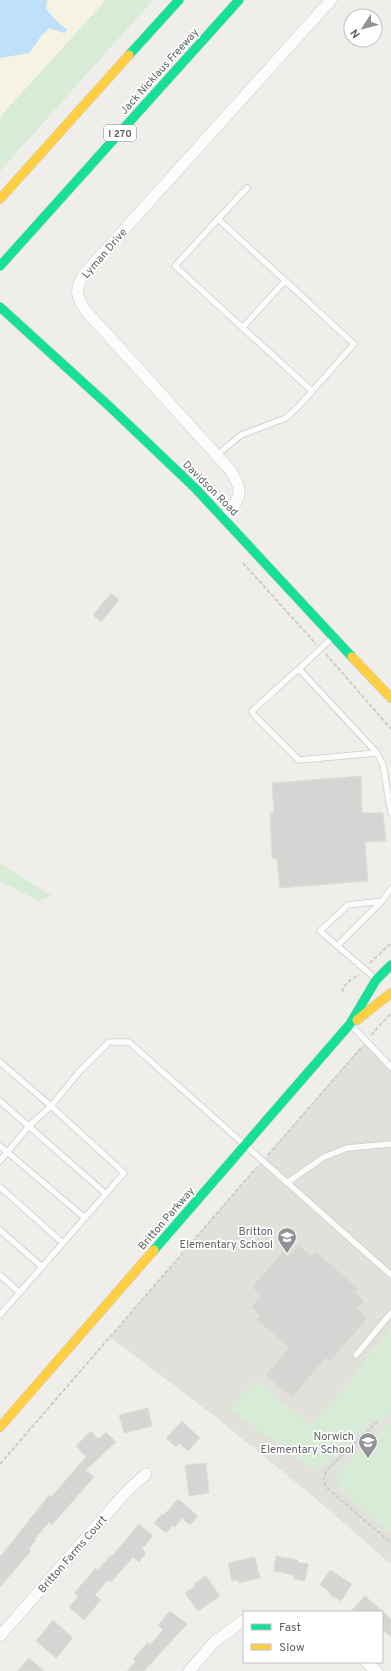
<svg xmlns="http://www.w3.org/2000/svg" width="391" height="1671" font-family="Overpass,sans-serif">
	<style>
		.commercial { fill: #f7f3e4 }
		.education { fill: #e2e0da }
		.green { fill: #d8ebd6 }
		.water { fill: #bfe0f9 }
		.building { fill: #d6d5d3; stroke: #deddd9 }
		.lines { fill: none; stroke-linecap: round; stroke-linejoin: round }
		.lane-casing { stroke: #cbcccc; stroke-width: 7 }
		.street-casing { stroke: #cbcccc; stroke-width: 12 }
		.fast-casing { stroke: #cacacb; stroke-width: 10 }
		.slow-casing { stroke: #cacacb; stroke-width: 10 }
		.path { stroke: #cacfcc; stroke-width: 2; stroke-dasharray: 4 2; stroke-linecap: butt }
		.lane { stroke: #fdfcfc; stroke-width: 5.5 }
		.street { stroke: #fdfcfc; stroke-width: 11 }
		.fast { stroke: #16e098; stroke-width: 9 }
		.slow { stroke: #ffcf43; stroke-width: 9 }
		.labels { text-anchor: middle; stroke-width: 3.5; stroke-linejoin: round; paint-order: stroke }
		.shield { fill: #fff; stroke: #8f9295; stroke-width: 1 }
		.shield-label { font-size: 10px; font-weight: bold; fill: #5f6368 }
		.street-label { font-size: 11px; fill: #5f6368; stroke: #fff }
		.poi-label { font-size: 11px; fill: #5f6368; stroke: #fff; text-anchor: end }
	</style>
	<rect width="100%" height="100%" fill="#efeeea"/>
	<path class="commercial" d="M0,0H106L0,117Z"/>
	<path class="education" d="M366,1041L391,1067V1564L309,1493L213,1415L110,1337Z"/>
	<path class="green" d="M106,0H153L0,171V117Z
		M0,863L52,896L38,901L0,881Z
		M391,1327V1412L380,1423L372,1422L317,1472L230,1409L255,1380L310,1425L338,1396Z
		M391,1422V1534L338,1487L337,1472Z"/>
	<path class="water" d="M0,0H47L46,9L54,18L67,30L64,33L49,28L42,35L29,53L0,58Z"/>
	<path class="building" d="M111,593L119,600L101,622L93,615Z
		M361,776L362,813H383L386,841L365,842L368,881L280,888L277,859L272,858L270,813H274L272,783Z
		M299,1245L311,1256L315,1251L359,1289L355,1293L364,1301L357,1308L368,1318L330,1361L326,1358L292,1397L266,1375L289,1347L256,1319L260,1315L251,1307L261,1296L252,1287L283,1252L288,1257Z
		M148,1408L152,1426L124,1433L119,1415Z
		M182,1421L200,1438L188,1451L179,1443L176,1447L166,1438Z
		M91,1431L98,1439L106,1432L116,1442L86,1470L94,1477L52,1525L49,1522L35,1539L36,1540L29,1549L31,1551L0,1587V1557L49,1495L51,1497L86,1457L76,1446Z
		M206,1463L209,1493L189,1496L185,1465Z
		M178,1499L198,1516L190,1525L182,1518L175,1527L173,1525L166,1533L154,1523L162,1514L164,1515Z
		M139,1524L153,1536L142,1549L146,1553L139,1562L133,1557L111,1582L108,1580L95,1595L101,1600L84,1620L69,1607L78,1597L74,1593L96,1568L98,1570L111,1555L112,1556Z
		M276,1556L298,1560L297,1562L308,1564L305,1581L294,1579V1575L274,1571Z
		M255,1557L260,1578L239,1583L238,1580L232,1581L228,1563Z
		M330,1570L352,1584L341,1601L329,1594L330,1592L320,1585Z
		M206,1576L220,1596L198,1611L185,1593L195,1586L194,1584Z
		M365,1596L391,1619V1637L382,1629V1612H350Z
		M170,1611L187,1624L144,1671H127L136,1662L133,1659L148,1642L150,1645L163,1630L158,1625Z
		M53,1620L73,1638L56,1658L36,1641Z
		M29,1658L44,1671H17Z"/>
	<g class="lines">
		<defs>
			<path id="lane" d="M218,219L247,188
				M243,327L285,281
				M217,455L241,435L286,418L298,407L354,344L218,219L175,266L312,391
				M298,670L333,637
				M377,753L299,760L253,714L252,711L296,671L300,670L377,753L383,765L391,813
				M337,946L382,901
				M376,979L320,931L348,905L382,901L391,889
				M351,1025L391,1067
				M0,1062L51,1106L79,1072L109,1042H129L391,1275
				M0,1101L106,1194
				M0,1146L85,1218
				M0,1161L29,1126L51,1106L124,1173L0,1315
				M288,1182L324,1157L347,1148L391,1144
				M0,1187L63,1243
				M0,1230L42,1267
				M0,1275L20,1293
				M356,1355L391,1313"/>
			<path id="street" d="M224,518C240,498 245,494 231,471L86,311C76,297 74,288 85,273L331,0
				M0,1636L127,1491L146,1474
				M366,1662L377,1671
				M189,1671L214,1642L244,1620"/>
			<path id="fast" d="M129,55L179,0
				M0,266L239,0
				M0,307L110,407L195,488L352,657
				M154,1250L350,1024L376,980L391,965"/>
			<path id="slow" d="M0,199L129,55
				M352,657L391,698
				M357,1020L391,993
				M0,1427L154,1250"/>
		</defs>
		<use href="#lane" class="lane-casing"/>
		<use href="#street" class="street-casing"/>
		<use href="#fast" class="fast-casing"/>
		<use href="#slow" class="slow-casing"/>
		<path class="path" d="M243,563L316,644
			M326,654L391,729
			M370,963L391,943
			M342,992C345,983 351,979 359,975
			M371,1035L391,1013
			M268,1155L361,1048
			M378,1421L326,1471C323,1478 323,1481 327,1488L391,1543
			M0,1464L257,1167"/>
		<use href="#lane" class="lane"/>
		<use href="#street" class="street"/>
		<use href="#fast" class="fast"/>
		<use href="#slow" class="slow"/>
	</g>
	<defs>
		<symbol id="school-pin" viewBox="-11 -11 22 30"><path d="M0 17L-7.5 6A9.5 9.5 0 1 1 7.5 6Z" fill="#919496" stroke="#fff"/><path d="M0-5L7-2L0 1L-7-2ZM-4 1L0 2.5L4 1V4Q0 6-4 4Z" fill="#fff"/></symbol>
	</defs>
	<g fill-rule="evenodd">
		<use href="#school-pin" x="276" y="1226" width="22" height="30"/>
		<use href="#school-pin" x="357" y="1431" width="22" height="30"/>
	</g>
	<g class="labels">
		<rect class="shield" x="104" y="125" width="32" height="16" rx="3"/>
		<g class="shield-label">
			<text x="120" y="137">I 270</text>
		</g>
		<g class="street-label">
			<text transform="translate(159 71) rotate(-48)" y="4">Jack Nicklaus Freeway</text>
			<text transform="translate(104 253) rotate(-49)" y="4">Lyman Drive</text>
			<text transform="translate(211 488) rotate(45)" y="4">Davidson Road</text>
			<text transform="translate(166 1218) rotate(-49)" y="4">Britton Parkway</text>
			<text transform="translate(72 1554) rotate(-49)" y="4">Britton Farms Court</text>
		</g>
		<g class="poi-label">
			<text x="273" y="1235">Britton<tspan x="273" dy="13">Elementary School</tspan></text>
			<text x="354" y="1440">Norwich<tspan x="354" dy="13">Elementary School</tspan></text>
		</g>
	</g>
	<rect x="243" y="1611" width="140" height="52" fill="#ffffff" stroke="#bfc1c3"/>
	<rect x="251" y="1624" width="20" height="6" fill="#16e098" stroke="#bfc1c3"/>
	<text x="279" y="1631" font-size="12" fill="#5f6368">Fast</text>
	<rect x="251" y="1644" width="20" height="6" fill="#ffcf43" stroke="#bfc1c3"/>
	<text x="279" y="1651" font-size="12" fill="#5f6368">Slow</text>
	<g transform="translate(363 28) rotate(234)"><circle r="19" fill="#ffffff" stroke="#bfc1c3"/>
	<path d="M0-3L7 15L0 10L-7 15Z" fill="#919496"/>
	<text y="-6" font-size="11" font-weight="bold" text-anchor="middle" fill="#5f6368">N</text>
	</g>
</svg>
